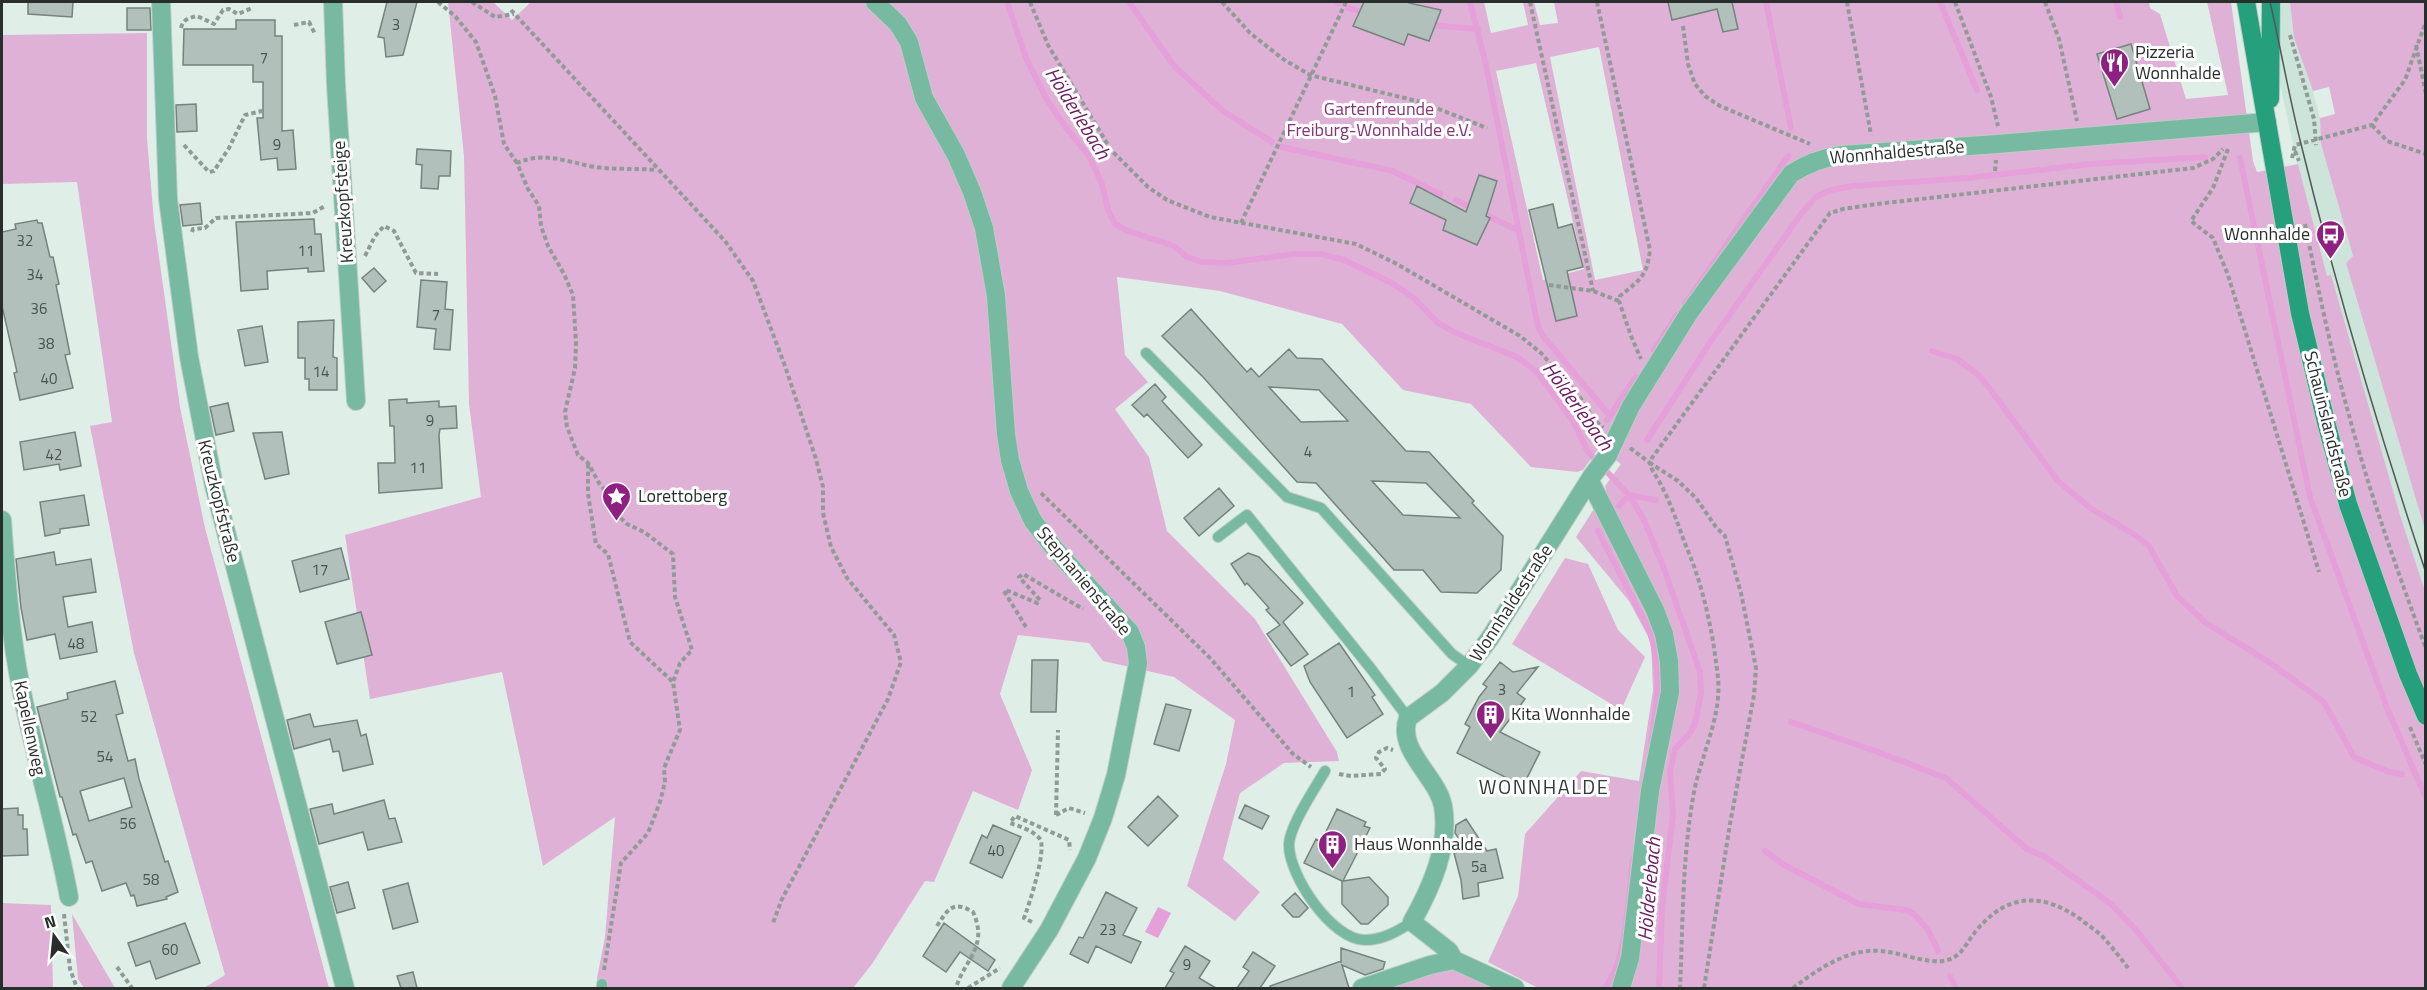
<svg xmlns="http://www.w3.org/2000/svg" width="2427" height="990" font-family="'Titillium Web',sans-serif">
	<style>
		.built { fill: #cce4da }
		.green { fill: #e0b1d6; fill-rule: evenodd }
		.water { fill: #e5a0d9 }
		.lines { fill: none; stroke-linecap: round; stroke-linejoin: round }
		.stream { stroke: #e5a0d9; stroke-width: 6 }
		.building { fill: #b1c0ba; stroke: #75837e; stroke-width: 1.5; fill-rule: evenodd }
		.lane-casing { stroke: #beccc6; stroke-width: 12 }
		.street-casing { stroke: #beccc6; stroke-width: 20 }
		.secondary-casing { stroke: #beccc6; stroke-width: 20 }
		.path { stroke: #909b97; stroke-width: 4; stroke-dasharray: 4.5 3; stroke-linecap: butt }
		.lane { stroke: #77b9a1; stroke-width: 10 }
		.street { stroke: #77b9a1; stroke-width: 18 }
		.secondary { stroke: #269f7d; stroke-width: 18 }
		.tram { stroke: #505855; stroke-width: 1.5 }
		.labels { text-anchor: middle; stroke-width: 6; stroke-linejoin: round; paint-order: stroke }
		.number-label { font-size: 15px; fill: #4a5250 }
		.poi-label { font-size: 18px; fill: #282e2c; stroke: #fff; text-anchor: start }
		.park-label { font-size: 18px; fill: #833378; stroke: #fff }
		.street-label { font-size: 18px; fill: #282e2c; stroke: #fff }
		.water-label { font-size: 20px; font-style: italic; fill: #6a1b61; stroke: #fff }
		.neighbourhood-label { font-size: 20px; letter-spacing: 1.5px; fill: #2e3b36; stroke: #fff }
	</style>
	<rect width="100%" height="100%" fill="#dfefe8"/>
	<path class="built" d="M2262,2H2290L2294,38L2313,91L2320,118L2321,144L2353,256L2346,263L2425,530V591L2400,515L2331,276H2327L2297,162Z"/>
	<path class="green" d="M448,2H493L512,20L531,2H1484L1491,33L1528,25L1523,2H1534L1540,25L1558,23L1554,2H2149L2150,8L2160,14L2186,99L2228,95L2207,2H2231L2253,161L2257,172L2298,164L2327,276L2331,275L2400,515L2425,591V988H1538L1488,962L1518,896L1525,834L1581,771L1639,781L1653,690L1651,642L1629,601L1576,537L1606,490L1605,486L1621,464L1599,448L1583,470L1577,472L1531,467L1471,404L1403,390L1342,324L1220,291L1117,277L1125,355L1148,382L1115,409L1149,457L1167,531L1255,619L1337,752L1339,761L1284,763L1240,793L1223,859L1260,892L1235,921L1187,886L1226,764L1235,720L1174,677L1103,661L1089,643L1018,635L1000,694L1032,770L1018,810L973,791L934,882L925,881L872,964L853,988H598L597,978L605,937L615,817L543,866L502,672L370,699L345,535L481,497L469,404L464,156ZM1599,47L1643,270L1595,280L1550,57ZM1536,63L1584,269L1543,280L1496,71Z
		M2290,2H2425V530L2346,263L2353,256L2321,144L2320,118L2335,114L2329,87L2313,91L2294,38Z
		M147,33V138L154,221L180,407L205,528L329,988H204L225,975L134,653L90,426L112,422L77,182L2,184V35Z
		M1565,558L1588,564L1618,630L1645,657L1621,710L1512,644Z
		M2,903L51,905L53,988H2Z
		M72,914L115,988H84L78,979Z
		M1466,967L1506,988H1378L1442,968Z"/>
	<path class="water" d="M1158,907L1171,913L1158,938L1145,932Z"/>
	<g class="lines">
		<path class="stream" d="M1007,2L1026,58L1047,100L1067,129L1089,156L1102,184L1108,210L1115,224L1128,231L1174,246L1187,257L1202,262L1227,263L1295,254H1321L1344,260L1392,283L1414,298L1438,323L1454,332L1517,357L1537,372L1573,421L1588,452L1629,495L1643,518L1662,563L1700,672L1701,693L1695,724L1690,733L1675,749L1670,771L1673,815L1662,907L1659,988
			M1129,2L1175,67L1223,111L1272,142
			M1337,2L1339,3
			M1470,2L1486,65L1538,327L1543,336L1610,416L1607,420
			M1766,2L1791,128
			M1940,2L1977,90
			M2116,2L2120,17
			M1348,8L1368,14
			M1428,25L1478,29
			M1281,147L1393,171L1440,194
			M2240,158L2310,497L2387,708L2426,798
			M1456,200L1517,230
			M1685,304L1788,156
			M1654,350L1677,315
			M1932,351L1957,359L1981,377L2058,481L2090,508L2135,535L2149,546L2177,596L2206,623L2269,662L2324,702L2354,757L2389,772L2402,774
			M1610,416L1636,377
			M1647,440L1711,341L1801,214L1816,197L1831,190L1853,186L1967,178L2091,164L2205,157
			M1619,506L1629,495L1656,500
			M1598,531L1650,632C1662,670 1657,704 1651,742
			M1791,722L1878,752L1946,778L2027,849L2044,856L2111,904L2136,930L2182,988
			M1765,851L1784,865L1859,904L1906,910L1914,914L1928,930L1938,951
			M1950,976L1956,988
			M1604,988C1626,968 1629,890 1633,859"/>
	</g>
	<path class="building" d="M28,2H73L72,17L28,14Z
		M387,2H417L403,55L386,57L384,38L378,37Z
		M1364,2H1409V3L1441,10L1429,41L1408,34L1404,45L1353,26Z
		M1668,2H1732L1738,29L1723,32L1717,9L1672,20Z
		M127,8H150L151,30H127Z
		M236,20H275V36H282V131L293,130L296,169L278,170L277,158L261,160L257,118H263V82H253V65H183L184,29H236Z
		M2131,44L2150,109L2117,119L2097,54Z
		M196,104L197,131L177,132L176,105Z
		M417,149L451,151L450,176H439L438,189L421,188L422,165L416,164Z
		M1479,175L1497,181L1486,216L1490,218L1477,245L1443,230L1446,220L1410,203L1417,186L1466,212Z
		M200,203L202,224L183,226L180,205Z
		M1553,204L1558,228L1572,224L1583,267L1567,271L1577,316L1556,321L1529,210Z
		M314,219L315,234H321L324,271L308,272V268L267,271L268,289L241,291L236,222Z
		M37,220L38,223H42L50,257H53L59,284L56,285L70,354L65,355L73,388L20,400L14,373L17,372L2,306V232L16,229L15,224Z
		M374,268L386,281L374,292L362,278Z
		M421,280L447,282L445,309L453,310L450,350L434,349L436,329L417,327Z
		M1191,309L1247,372L1251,368L1259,377L1289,349L1297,358L1322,359L1406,451L1429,452L1474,501L1472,503L1503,536L1501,570L1477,593L1441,592L1423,570H1394L1316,483L1297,482L1203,377L1162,336ZM1269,387L1319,390L1348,421L1301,422ZM1372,481L1426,483L1460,518L1403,515Z
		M334,320L333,357L337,358V390H309V379H305V358H298V322Z
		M262,326L268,362L245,366L238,330Z
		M1155,384L1166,397L1162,401L1202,445L1188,458L1147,414L1144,417L1132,405Z
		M407,399V403L439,401V407L456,406L457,428L440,429L439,435L442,488L379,493L378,463H395L394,426H390L389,400Z
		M228,403L234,431L216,435L210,407Z
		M75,432L81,466L60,470L59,464L24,470L20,442Z
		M282,432L289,474L265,479L253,433Z
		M1219,488L1234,506L1199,536L1184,518Z
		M84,495L89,525L60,529V533L45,536L40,502Z
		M341,548L349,579L300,592L292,561Z
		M54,552L56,565L91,559L96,592L63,597L68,627L92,622L97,652L60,659L55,634L27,640L21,608L16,559Z
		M1248,553L1259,557L1303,603L1283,622L1308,654L1291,666L1267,634L1280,625L1266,610L1269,608L1247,583L1245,585L1231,564Z
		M361,612L372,655L337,664L325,622Z
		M1339,643L1375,695L1372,697L1383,714L1347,738L1310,682L1304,666Z
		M1032,660H1058L1056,712H1031Z
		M1500,662L1513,672L1538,667L1517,693L1525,699L1500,732L1540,752L1523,786L1457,753L1470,727L1465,724L1479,697L1487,687L1483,684Z
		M115,681L123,713L116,715L128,761L135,759L139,779L165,862L168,861L178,892L166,897L167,899L137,906L134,895L131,896L126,883L102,891L92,861L86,863L76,834L73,835L62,797H60L37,707L68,699L67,693ZM124,778L132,807L89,821L80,791Z
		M1166,704L1191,710L1179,751L1154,744Z
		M310,714L314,727L357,720L361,736L366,734L373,764L343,771L339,751L333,752L330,739L294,749L287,720Z
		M1158,796L1178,816L1148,846L1128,827Z
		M384,800L389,819L395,818L402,842L368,850L363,832L319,844L310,809L332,804L334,814Z
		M1245,805L1269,816L1262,829L1239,818Z
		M18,808V815H23V829H27L28,855L2,856V809Z
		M1337,809L1366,822L1364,826L1370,828L1343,881L1369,877L1388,897V905L1368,924H1361L1342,904V881L1304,863L1316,839L1321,842Z
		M1466,819L1487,851L1496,849L1503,878L1478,883L1479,896L1463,899L1461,880L1454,853L1467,850L1455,833L1456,825Z
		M993,825L1021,837L1002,878L970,863L982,835L987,838Z
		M348,882L355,908L337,913L330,887Z
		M408,883L418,922L393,929L383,890Z
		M1106,892L1137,908L1123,935L1141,942L1131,963L1096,946L1088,963L1070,954L1079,937L1083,938Z
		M1295,893L1308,908L1299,917H1293L1282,905Z
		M185,923L200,963L156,979L150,961L136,966L128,943Z
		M944,923L995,960L988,971L960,952L946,972L923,956Z
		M1185,946L1210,961L1199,978L1216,988H1165L1174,973L1170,971Z
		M1341,948L1385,962L1383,969L1365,975L1342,965L1349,988H1270V986L1341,961V963Z
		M1253,952L1275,966L1260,988H1237L1249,971L1243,967Z
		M413,972L417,988H401L397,976Z"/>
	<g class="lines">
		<defs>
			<path id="lane" d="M1146,353L1287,497L1321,508L1452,654L1469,666
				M1218,537L1247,515L1372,670L1408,718
				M1325,771C1315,788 1289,827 1289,845C1289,876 1332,940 1365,940C1383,940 1398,931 1412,922
				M602,984V988"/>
			<path id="street" d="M161,2L168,199L189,357L214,486L345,988
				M333,2L336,85L356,401
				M875,2L898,24L909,42L924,98L956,155L972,192L984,228L996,296L1006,434L1010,460L1019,491L1033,521L1054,548L1130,632L1136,647L1138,663L1116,775L1103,818L1087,858L1049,930L1011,988
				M1590,481L1655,610L1664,634L1669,661L1670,692L1650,791L1630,958L1621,988
				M2,520C6,576 10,633 21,688C35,758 56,827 69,897
				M1454,960L1449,951L1412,922C1431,888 1450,846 1443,806C1437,776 1396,750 1408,718L1442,693L1469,666L1490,638L1592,476L1608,455L1631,406L1689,313L1791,174C1807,163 1822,158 1842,155L1997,144L2267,122
				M1362,988L1430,965L1454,960L1515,988"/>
			<path id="secondary" d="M2246,2L2300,313L2326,422L2348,504L2408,674L2426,716
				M2270,99L2271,2"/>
		</defs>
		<use href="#lane" class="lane-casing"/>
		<use href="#street" class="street-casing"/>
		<use href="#secondary" class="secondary-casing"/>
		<path class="path" d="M438,2L455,16L476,42L495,96L504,144L517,163
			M472,2L495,17L514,14
			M1030,2L1048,45L1111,150L1148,187L1167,200L1210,217L1356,244L1397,264L1520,336L1541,353L1579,396L1593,418L1603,428
			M1222,2L1250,33L1283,59L1310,75L1421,102L1487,128
			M1530,2L1593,291
			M1597,2L1650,250C1647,276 1640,280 1620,296L1619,301L1631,336L1641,359
			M1847,2L1871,135
			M1955,2L1991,97L1998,126
			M2045,2L2059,39L2077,121
			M511,10L725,241L753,281L785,366L816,459L823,487V513L831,547L847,578L894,635L901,662L888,699L782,899L773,923
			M294,25L309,22L315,34
			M1683,26L1688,64L1695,84L1705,96L1720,106L1810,144
			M181,28C183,19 189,18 197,16L214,24L223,10L229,9L238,14L252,8
			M2290,35L2314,119L2316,145
			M2416,45L2426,94
			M2372,125L2387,141L2426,154
			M184,145L209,172L214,171L229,148L245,115L266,110
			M2228,149L2213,188L2191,221L2213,238L2228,275L2319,572
			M2295,151L2299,161
			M2292,158L2295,145L2372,125L2405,80L2426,21
			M1995,171L1996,160
			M1241,223L1346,2
			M2305,224C2318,288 2331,352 2349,415C2370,495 2398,572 2426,649
			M192,232L193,229L205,228L216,218L313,213L325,206
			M365,256L375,236L384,226L394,231L416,273L438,274
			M1549,285L1593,291L1619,301
			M1630,448L1650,463C1651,471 1657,476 1660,483C1671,503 1678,525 1686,546C1704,588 1713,633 1718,678C1722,718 1699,759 1693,798C1682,860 1683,925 1680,988
			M588,464V494L596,544L608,554L630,642L673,682
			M1041,493L1210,658L1293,754L1311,767
			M1026,627L1004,591L1006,590L1037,603L1040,600L1019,577L1023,574L1083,609
			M2410,727L2426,765
			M1339,774L1351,776L1381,774L1385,769L1376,758L1379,752L1387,748L1393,750
			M1056,815L1058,730
			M1056,815L1069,808L1085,813
			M64,914L70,969L77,988
			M1032,922L1024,918C1029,905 1047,850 1040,839C1034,831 1019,826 1010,823L1015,816L1069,840L1070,850
			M937,926C948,909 953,900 973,912C989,947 964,960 956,988
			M117,967L132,988
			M604,970L621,863L648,833L660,802L665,782L664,768L680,730L673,682L680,663L692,650L675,597L673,554L644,532L627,524L616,514L613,500L599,483L588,463L578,455L567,427L565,412L575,368L576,343L573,295L564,274L548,246L541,226L539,206L528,189L517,163C546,151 566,162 595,167C615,170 636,168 656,170
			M968,988L1000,968
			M1704,988L1730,824L1754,695L1756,668L1741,593L1725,536L1716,527L1696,498L1678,481L1650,463L1652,458L1830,213L1843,209L1877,204L2193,168L2213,159L2223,149
			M1793,988C1817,970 1848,948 1880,951C1900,952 1922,963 1943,961C1961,959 1966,943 1976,931C2007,893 2042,892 2080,919C2087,925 2096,930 2102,936C2111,946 2120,957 2128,968"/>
		<use href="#lane" class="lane"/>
		<use href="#street" class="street"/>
		<use href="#secondary" class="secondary"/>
		<path class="tram" d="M2270,2C2281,49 2289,97 2301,144C2336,288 2379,432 2426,573"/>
	</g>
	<defs>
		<symbol id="restaurant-pin" viewBox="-11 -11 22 30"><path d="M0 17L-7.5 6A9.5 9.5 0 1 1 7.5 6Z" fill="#8e2082" stroke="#fff"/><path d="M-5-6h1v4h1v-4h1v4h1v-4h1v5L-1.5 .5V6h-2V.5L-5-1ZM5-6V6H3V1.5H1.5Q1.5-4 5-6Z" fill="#fff"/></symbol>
		<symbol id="bus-pin" viewBox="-11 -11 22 30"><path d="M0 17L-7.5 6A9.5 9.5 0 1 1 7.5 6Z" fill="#8e2082" stroke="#fff"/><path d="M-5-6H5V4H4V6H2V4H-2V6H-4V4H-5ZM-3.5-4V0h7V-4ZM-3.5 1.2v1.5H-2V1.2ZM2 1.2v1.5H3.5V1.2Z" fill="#fff"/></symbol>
		<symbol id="sight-pin" viewBox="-11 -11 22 30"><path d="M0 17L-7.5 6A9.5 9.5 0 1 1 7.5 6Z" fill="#8e2082" stroke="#fff"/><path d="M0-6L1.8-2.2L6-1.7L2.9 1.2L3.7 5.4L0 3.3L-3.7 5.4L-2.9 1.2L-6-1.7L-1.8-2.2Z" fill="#fff"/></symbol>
		<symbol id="building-pin" viewBox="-11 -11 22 30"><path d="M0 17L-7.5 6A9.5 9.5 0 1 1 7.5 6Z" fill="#8e2082" stroke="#fff"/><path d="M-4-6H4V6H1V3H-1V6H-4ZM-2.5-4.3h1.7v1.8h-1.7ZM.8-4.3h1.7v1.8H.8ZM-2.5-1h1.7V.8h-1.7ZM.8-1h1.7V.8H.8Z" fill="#fff"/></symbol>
	</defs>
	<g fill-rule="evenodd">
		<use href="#restaurant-pin" x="2098" y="46" width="33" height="45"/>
		<use href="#bus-pin" x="2314" y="218" width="33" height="45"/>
		<use href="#sight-pin" x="600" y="480" width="33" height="45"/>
		<use href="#building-pin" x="1474" y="698" width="33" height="45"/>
		<use href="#building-pin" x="1316" y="828" width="33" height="45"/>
	</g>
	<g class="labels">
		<g class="number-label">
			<text x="396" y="30">3</text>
			<text x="264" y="63">7</text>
			<text x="277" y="150">9</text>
			<text x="25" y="246">32</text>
			<text x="306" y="256">11</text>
			<text x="35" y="280">34</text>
			<text x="39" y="314">36</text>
			<text x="436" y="320">7</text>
			<text x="46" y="349">38</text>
			<text x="321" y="377">14</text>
			<text x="49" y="384">40</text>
			<text x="430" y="426">9</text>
			<text x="1308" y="457">4</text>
			<text x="54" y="460">42</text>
			<text x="418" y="473">11</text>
			<text x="320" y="575">17</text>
			<text x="76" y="649">48</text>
			<text x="1502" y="695">3</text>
			<text x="1351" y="697">1</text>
			<text x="89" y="722">52</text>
			<text x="105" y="762">54</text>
			<text x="128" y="829">56</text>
			<text x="996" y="856">40</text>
			<text x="1479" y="872">5a</text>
			<text x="151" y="885">58</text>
			<text x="1108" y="935">23</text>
			<text x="170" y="955">60</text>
			<text x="1187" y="970">9</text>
		</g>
		<g class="poi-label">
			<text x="2135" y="58">Pizzeria<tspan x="2135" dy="21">Wonnhalde</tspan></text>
			<text x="2310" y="240" text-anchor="end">Wonnhalde</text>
			<text x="638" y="502">Lorettoberg</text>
			<text x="1511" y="720">Kita Wonnhalde</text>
			<text x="1354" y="850">Haus Wonnhalde</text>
		</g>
		<g class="park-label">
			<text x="1379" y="115">Gartenfreunde<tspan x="1379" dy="21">Freiburg-Wonnhalde e.V.</tspan></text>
		</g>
		<g class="street-label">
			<text transform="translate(1897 152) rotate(-5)" y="6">Wonnhaldestraße</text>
			<text transform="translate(343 202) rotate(-94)" y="6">Kreuzkopfsteige</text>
			<text transform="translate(2328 424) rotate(76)" y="6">Schauinslandstraße</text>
			<text transform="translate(219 501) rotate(76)" y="6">Kreuzkopfstraße</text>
			<text transform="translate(1084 581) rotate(50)" y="6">Stephanienstraße</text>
			<text transform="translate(1511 603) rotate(-57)" y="6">Wonnhaldestraße</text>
			<text transform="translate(30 728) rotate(78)" y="6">Kapellenweg</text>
		</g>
		<g class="water-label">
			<text transform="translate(1078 113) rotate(58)" y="7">Hölderlebach</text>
			<text transform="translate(1578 406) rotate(54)" y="7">Hölderlebach</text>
			<text transform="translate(1649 889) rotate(-85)" y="7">Hölderlebach</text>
		</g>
		<g class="neighbourhood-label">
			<text x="1544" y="794">WONNHALDE</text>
		</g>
	</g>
	<rect width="2427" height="990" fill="none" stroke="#282e2c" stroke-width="6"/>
	<g transform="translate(54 936) rotate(345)" stroke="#ffffff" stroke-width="4.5" paint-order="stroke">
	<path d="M0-4.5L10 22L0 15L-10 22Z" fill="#282e2c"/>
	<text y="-9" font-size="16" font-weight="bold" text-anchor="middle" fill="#282e2c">N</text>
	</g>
</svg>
